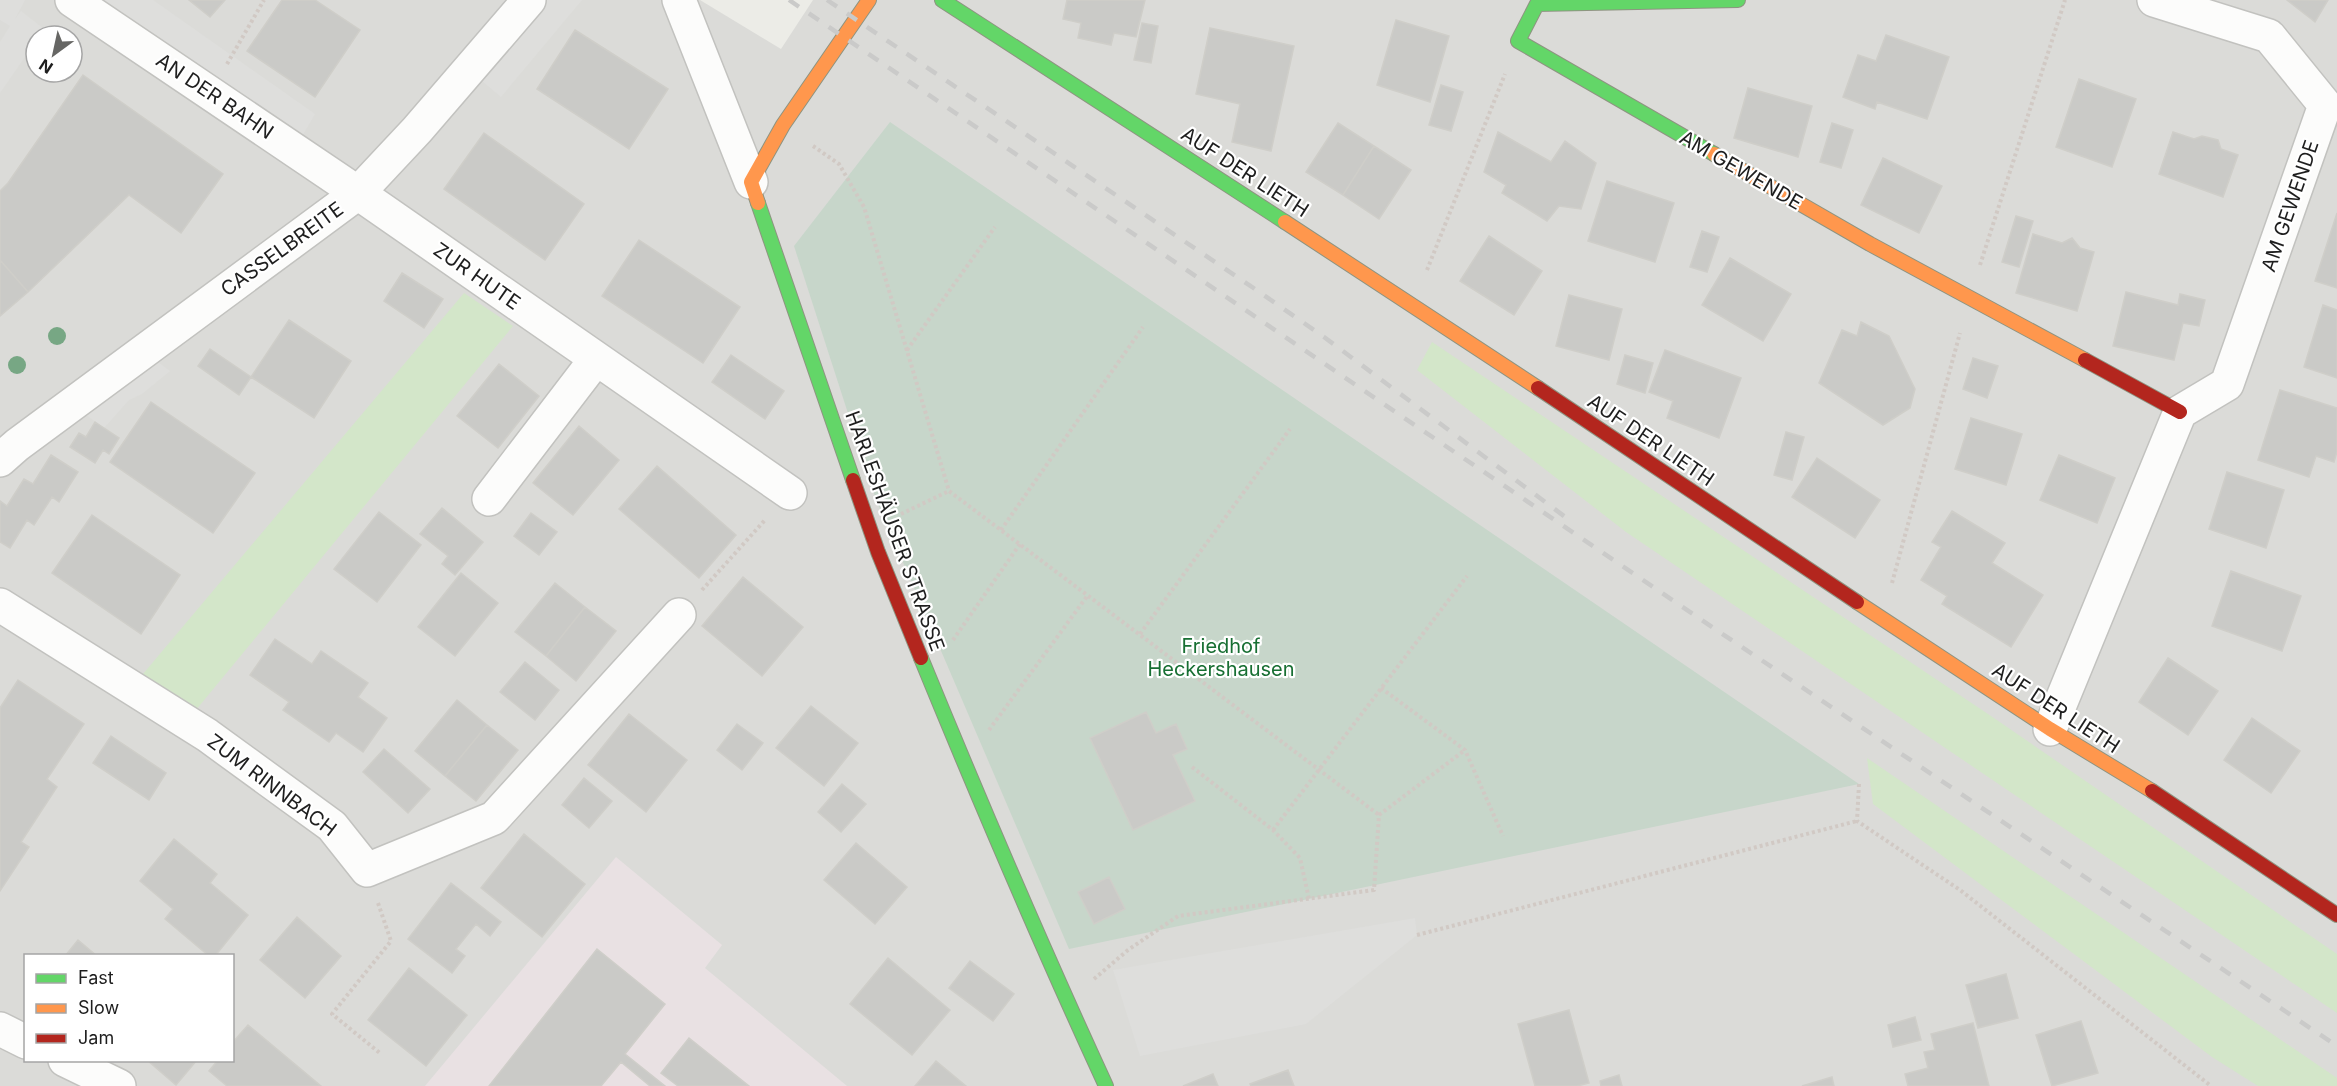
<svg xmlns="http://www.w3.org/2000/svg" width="2337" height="1086" font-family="Inter,sans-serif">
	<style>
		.residential { fill: #dbdbd8; fill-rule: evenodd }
		.industrial { fill: #e9e1e3 }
		.grass { fill: #d3e6c9 }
		.cemetery { fill: #c7d6ca }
		.parking { fill: #dededc }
		.building { fill: #cacac7; stroke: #cfcec9; stroke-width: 1.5 }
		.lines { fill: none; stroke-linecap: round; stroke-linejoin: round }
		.street-casing { stroke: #c2c2bf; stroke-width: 36 }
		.fast-casing { stroke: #8e9481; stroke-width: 16 }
		.slow-casing { stroke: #8e9481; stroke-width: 16 }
		.jam-casing { stroke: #8e9481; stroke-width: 16 }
		.path { stroke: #d1c9c4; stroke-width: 4; stroke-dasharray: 3 3; stroke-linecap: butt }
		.street { stroke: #fcfcfb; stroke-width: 33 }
		.fast { stroke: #63d668; stroke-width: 14 }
		.slow { stroke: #ff974d; stroke-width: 14 }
		.jam { stroke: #b3261e; stroke-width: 14 }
		.rail { stroke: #cacac9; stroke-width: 4.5; stroke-dasharray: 12 12; stroke-linecap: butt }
		.tree { fill: #77a784 }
		.labels { text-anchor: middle; stroke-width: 4.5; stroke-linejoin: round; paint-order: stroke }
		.street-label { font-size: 20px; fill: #1e1e1e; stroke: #fff }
		.park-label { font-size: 20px; fill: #186f33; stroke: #fff }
	</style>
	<rect width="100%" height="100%" fill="#ecece7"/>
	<path class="residential" d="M0,0H700L781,49L813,0H2337V1086H0ZM36,36H72V72H36ZM26,956H232V1060H26Z"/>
	<path class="industrial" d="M616,857L722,945L705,968L847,1086H425Z"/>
	<path class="grass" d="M464,293L513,326L186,722L132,687Z
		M1432,342L1991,716L2337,954V1013L1626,532L1417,370Z
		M1867,758L2337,1078V1086H2258L2212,1057L1873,804Z"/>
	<path class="cemetery" d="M890,122L1859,784L1069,949L875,497L794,246Z"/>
	<path class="parking" d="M0,0H25L15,19L21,11L44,29L40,36H36V41L0,93V42L10,26L0,20Z
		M72,0H153L315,114L294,150Z
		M529,0H582L501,97L469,70Z
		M143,351L170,371L142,394L129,400L104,428L71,404Z
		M1415,918L1417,935L1306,1024L1140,1056L1113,970Z"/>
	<path class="building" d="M189,0H225L210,17Z
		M282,0H315L360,30L315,97L247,51Z
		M1067,0H1145L1136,37L1114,33L1111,45L1078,38L1081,23L1063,19Z
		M2287,0H2328L2315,22Z
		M1396,20L1449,36L1430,102L1377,85Z
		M1142,23L1158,26L1151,63L1134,60Z
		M1210,28L1294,46L1271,151L1232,142L1240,104L1196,94Z
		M575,30L668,89L629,149L537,89Z
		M1886,35L1949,57L1927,119L1877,102L1875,109L1843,97L1858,55L1876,61Z
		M83,75L223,174L181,233L129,195L28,292L0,260V191L8,183Z
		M2079,79L2136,99L2112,167L2056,147Z
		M1441,85L1463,92L1451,131L1429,125Z
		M1748,88L1812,106L1798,157L1734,138Z
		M1338,123L1374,146L1343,195L1306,172Z
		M1832,123L1853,130L1841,168L1820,162Z
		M1498,132L1551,162L1565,141L1596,163L1581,209L1559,206L1547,221L1502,193L1506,185L1484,172Z
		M2173,132L2194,139L2202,136L2218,140L2221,149L2238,155L2223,197L2159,174Z
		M484,133L584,204L545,260L444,189Z
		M1374,146L1411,170L1379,219L1343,195Z
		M1883,158L1942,186L1919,233L1861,205Z
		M1607,181L1674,203L1655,262L1588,241Z
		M2337,213V288L2315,281Z
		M2016,216L2033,221L2019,267L2002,262Z
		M1702,231L1719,237L1707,272L1690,267Z
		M2033,234L2062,243L2072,238L2080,248L2094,252L2077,311L2016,293Z
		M1489,236L1542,271L1514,315L1460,281Z
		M639,240L740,307L703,363L602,296Z
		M1730,258L1791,294L1763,341L1702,305Z
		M0,260L28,292L0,316Z
		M402,273L443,299L424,328L384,301Z
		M2126,292L2178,305L2180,294L2205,300L2199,326L2183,323L2174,360L2113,346Z
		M1569,295L1622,309L1609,360L1556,346Z
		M2323,305L2337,310V378L2304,367Z
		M289,320L351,361L314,418L251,377Z
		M1861,322L1889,336L1915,389L1910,408L1883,425L1819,383L1842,330L1857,336Z
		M210,349L251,377L239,395L198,366Z
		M1665,350L1741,378L1719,438L1667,418L1673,401L1649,392Z
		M731,355L784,391L765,419L712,382Z
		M1625,355L1653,363L1645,393L1617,384Z
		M1973,358L1998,366L1987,398L1963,389Z
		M499,364L539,396L498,448L457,416Z
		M2280,390L2337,408V452L2334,462L2316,456L2309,477L2258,460Z
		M151,402L255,473L213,533L110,462Z
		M1971,418L2022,434L2006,485L1955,469Z
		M95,422L119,438L109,454L103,450L95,463L70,447L79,433L86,437Z
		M579,426L619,460L573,515L533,483Z
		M1786,432L1804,437L1792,480L1774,475Z
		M51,455L78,472L59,502L52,497L34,525L27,520L10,548L0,542V501L7,506L24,479L33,484Z
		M2059,455L2115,478L2097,523L2040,500Z
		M1817,458L1880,500L1855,538L1792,497Z
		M657,466L736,535L699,578L619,509Z
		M2227,472L2284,490L2266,548L2209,529Z
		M442,508L483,542L455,575L442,564L448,556L420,534Z
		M1952,511L2005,543L1992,563L2043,595L2011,647L1942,604L1947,596L1921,580L1941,547L1932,542Z
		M379,512L421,545L377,602L334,569Z
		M531,513L557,532L539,555L514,536Z
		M92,515L180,575L141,634L52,573Z
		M2231,571L2301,596L2282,651L2212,626Z
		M461,573L498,603L455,656L418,627Z
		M743,577L803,627L762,676L702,626Z
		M555,583L585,607L546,656L515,632Z
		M585,607L616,631L576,681L546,656Z
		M275,639L312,664L321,651L368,683L358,697L387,718L363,752L336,733L329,742L283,710L289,702L250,675Z
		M2168,658L2218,691L2188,735L2139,702Z
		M525,662L559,690L535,720L500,692Z
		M18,680L84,724L47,779L57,787L21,842L29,847L0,891V708Z
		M457,700L487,725L445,776L415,751Z
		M811,706L858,743L824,786L776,748Z
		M1146,712L1156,733L1176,724L1187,749L1173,755L1195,801L1133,830L1090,738Z
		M629,714L687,760L646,812L588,765Z
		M2252,718L2300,751L2271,793L2224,760Z
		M737,724L763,743L742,770L717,750Z
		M487,725L518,750L476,801L445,776Z
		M111,736L166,773L149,800L93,763Z
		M384,749L430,789L408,813L363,772Z
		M584,778L612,801L589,828L562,805Z
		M842,784L866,804L841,832L818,812Z
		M524,834L585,884L542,937L481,888Z
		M174,839L217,874L210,883L248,915L215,956H209L165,919L173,909L140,881Z
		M856,843L907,887L875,924L824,880Z
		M1109,877L1125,909L1094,924L1078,892Z
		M451,883L501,922L490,936L476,924L456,949L465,956L452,973L408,939Z
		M297,917L341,956L305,998L260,960Z
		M78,940L97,956H65Z
		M597,949L665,1004L625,1054L665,1086H650L621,1062L601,1086H489Z
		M888,958L950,1010L912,1055L850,1004Z
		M970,961L1014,994L993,1021L949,988Z
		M409,968L467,1015L426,1066L368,1020Z
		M2006,974L2018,1018L1978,1028L1966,985Z
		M1569,1010L1589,1083L1577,1086H1535L1518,1024Z
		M1915,1017L1921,1040L1893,1047L1888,1025Z
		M2081,1021L2098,1073L2052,1086L2036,1035Z
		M1973,1023L1989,1086H1908L1905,1074L1928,1068L1924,1052L1935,1050L1931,1034Z
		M248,1025L321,1086H227L209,1071L218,1060H232V1043Z
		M689,1038L749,1086H678L661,1073Z
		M147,1060H197L176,1085Z
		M936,1061L966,1086H915Z
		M1288,1070L1294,1086H1251L1250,1084Z
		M1213,1074L1218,1086H1183Z
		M1619,1075L1622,1086H1601L1600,1081Z
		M1832,1077L1834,1086H1802Z"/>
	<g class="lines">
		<defs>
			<path id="street" d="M72,0L358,193L790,493
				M679,0L751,182
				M0,460L17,445L358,193L417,130L529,0
				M489,499L596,359
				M0,605L207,735L332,826L367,870L494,818L679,615
				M2050,729L2180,412L2227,384L2325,105L2269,36L2154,0
				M0,1029L26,1042
				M65,1060L119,1086"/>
			<path id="fast" d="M942,0L1285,222
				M1714,154L1518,41L1537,4L1738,0
				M758,203L853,480
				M921,658C980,802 1041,945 1106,1086"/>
			<path id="slow" d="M1714,154L1870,244L2085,360
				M758,203L751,182L783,125L869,0
				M1285,222L1538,388
				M1857,602L2050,729L2152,791"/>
			<path id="jam" d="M2085,360L2180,412
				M1538,388L1857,602
				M853,480L878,552L921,658
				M2152,791L2337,915"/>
		</defs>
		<use href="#street" class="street-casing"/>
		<use href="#fast" class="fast-casing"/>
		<use href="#slow" class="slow-casing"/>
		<use href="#jam" class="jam-casing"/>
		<path class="path" d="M227,64L264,0
			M813,146L839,164L864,207L949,491L1379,815
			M1980,265L2065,0
			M1427,270L1505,74
			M907,350L995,227
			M901,514L949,491
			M1001,530L1143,327
			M1892,583L1960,333
			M702,590L765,520
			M1140,634L1290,429
			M953,640L1020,544
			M1381,688L1465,750L1503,836
			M989,730L1088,595
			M1192,767L1273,830L1300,858L1309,899
			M1859,784L1857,821L1960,890L2211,1086
			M1273,830L1467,576
			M378,903L391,941L332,1014L381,1054
			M1417,935L1857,821
			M1094,979L1128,950L1178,916L1374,890L1379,815L1465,750"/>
		<use href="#street" class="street"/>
		<use href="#fast" class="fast"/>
		<use href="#slow" class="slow"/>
		<use href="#jam" class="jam"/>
		<path class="rail" d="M789,0L1718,631L2337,1046
			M827,0L1255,289L1324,337L1572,522"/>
	</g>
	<g class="tree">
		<circle cx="57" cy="336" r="9"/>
		<circle cx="17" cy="365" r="9"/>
	</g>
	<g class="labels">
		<g class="street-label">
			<text transform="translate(215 96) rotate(34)" y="7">AN DER BAHN</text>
			<text transform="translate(1741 170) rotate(30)" y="7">AM GEWENDE</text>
			<text transform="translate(1245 172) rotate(33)" y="7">AUF DER LIETH</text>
			<text transform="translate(2290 206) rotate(-71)" y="7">AM GEWENDE</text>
			<text transform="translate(282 249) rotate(-36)" y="7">CASSELBREITE</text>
			<text transform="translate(477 276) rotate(35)" y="7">ZUR HUTE</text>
			<text transform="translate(1651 440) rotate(34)" y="7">AUF DER LIETH</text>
			<text transform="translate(895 531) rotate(70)" y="7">HARLESHÄUSER STRASSE</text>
			<text transform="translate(2056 708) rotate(33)" y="7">AUF DER LIETH</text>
			<text transform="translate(272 785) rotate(37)" y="7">ZUM RINNBACH</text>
		</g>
		<g class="park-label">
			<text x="1221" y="653">Friedhof<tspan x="1221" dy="23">Heckershausen</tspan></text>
		</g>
	</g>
	<rect x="24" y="954" width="210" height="108" fill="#ffffff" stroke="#a5a5a5" stroke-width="1.5"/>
	<rect x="36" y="974" width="30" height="9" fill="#63d668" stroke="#a5a5a5" stroke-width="1.5"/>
	<text x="78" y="984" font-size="18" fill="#1e1e1e">Fast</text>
	<rect x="36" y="1004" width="30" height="9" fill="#ff974d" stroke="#a5a5a5" stroke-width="1.5"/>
	<text x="78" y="1014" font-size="18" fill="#1e1e1e">Slow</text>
	<rect x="36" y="1034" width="30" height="9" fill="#b3261e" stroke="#a5a5a5" stroke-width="1.5"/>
	<text x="78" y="1044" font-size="18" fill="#1e1e1e">Jam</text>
	<g transform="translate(54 54) rotate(213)"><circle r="28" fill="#ffffff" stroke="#a5a5a5" stroke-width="1.5"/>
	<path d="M0-4.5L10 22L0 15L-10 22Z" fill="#666664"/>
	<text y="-9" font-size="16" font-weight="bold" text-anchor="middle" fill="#1e1e1e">N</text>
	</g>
</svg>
